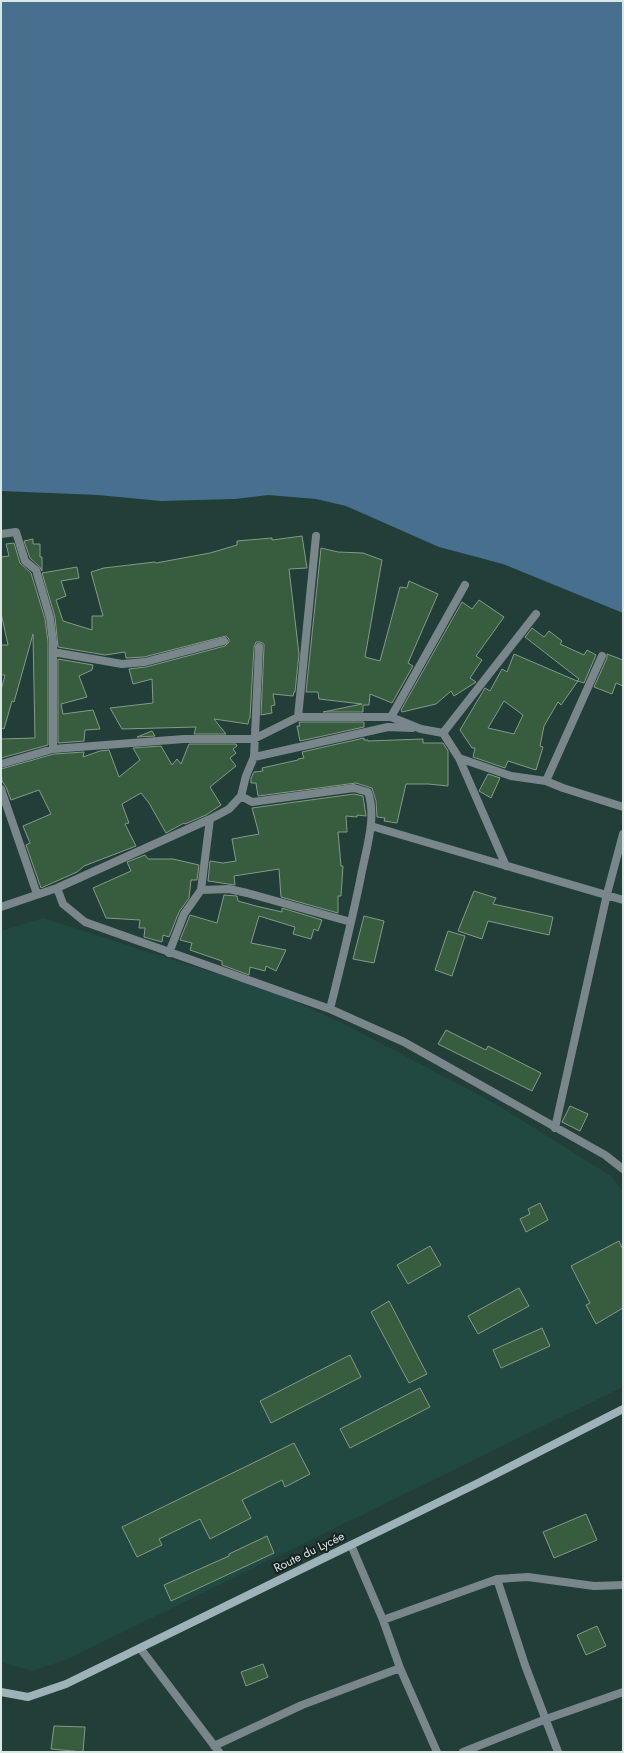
<svg xmlns="http://www.w3.org/2000/svg" width="624" height="1753" font-family="Jost,sans-serif">
	<style>
		.built { fill: #214841 }
		.water { fill: #476f8e }
		.building { fill: #375d3e; stroke: #859a87; fill-rule: evenodd }
		.lines { fill: none; stroke-linecap: round; stroke-linejoin: round }
		.street { stroke: #79878a; stroke-width: 8 }
		.secondary { stroke: #9eb3b8; stroke-width: 8 }
		.labels { text-anchor: middle; stroke-width: 4; stroke-linejoin: round; paint-order: stroke }
		.street-label { font-size: 12px; fill: #d8e8e4; stroke: #162220 }
	</style>
	<rect width="100%" height="100%" fill="#223e39"/>
	<path class="built" d="M43,918L282,995L354,1029L496,1104L611,1176L623,1191V1387L68,1659L32,1671L1,1662V931Z"/>
	<path class="water" d="M1,1H623V613L503,564L439,547L346,506L316,499L268,495L235,499L161,501L98,495L1,491Z"/>
	<path class="building" d="M302,536L307,568L289,569L299,654L295,692H294L293,696L273,694L275,705L271,706L272,713L261,715L264,647V644L260,642H256L254,647L250,718L249,719L248,724L214,719L226,734H194L196,727L122,729L110,708L153,703L152,679L133,684L129,669L146,667L225,646L229,642V639L226,636L144,657L126,658L125,652L105,655L58,647L55,617L42,573L77,567L79,578L61,581L66,596L56,600L63,621L92,630V616H103L91,572L104,568L155,562L156,563L210,553L237,545V541L272,538V540Z
		M33,539V544H40V557H42V571L39,566L30,558L24,541Z
		M14,543L20,563L31,573L45,619L48,642V745L1,758V739L35,738L33,634L14,702L12,701L4,729L1,728V690L5,675H1V645H8L1,613V557L9,556L6,544Z
		M321,548L338,552L363,553L382,560L365,657L380,661L400,587L407,588L409,581L438,594L408,663L413,666L392,703L370,694L369,705H363V712H323L362,704L319,699L318,692H306Z
		M479,600L504,617L476,656L482,660L470,678L476,682L454,696L451,691L436,704L402,712L401,710L462,602L472,609Z
		M532,628L544,637L549,631L562,641L560,644L584,655L587,650L596,655L584,683L578,681L561,705L558,702L544,726L540,746L543,747L536,770L508,761L505,768L473,757L475,748H472L460,730L485,688L490,691L502,669L507,672L514,654L577,681L579,679L525,637ZM504,701L523,715L514,734L488,728Z
		M607,654L623,660V686L616,683L612,694L594,687L607,658Z
		M58,659L93,665L92,670L79,676L87,697L61,704L63,714L93,710L100,729L85,730L84,741L58,743Z
		M299,722H364V727L300,741L297,726H300Z
		M152,731L155,736L137,737Z
		M364,738V740H368V741L423,739V743H443L448,751V786L428,784H406L397,823L384,821L385,818L377,817L376,801L372,788L356,783L258,796L256,783H251V778L254,772L263,771L262,768L298,760V759L304,758L302,752Z
		M189,744H236L237,746L233,749L236,753L230,758L236,766L210,787L221,805L206,815L185,824L184,823L166,833L149,803L141,793L122,804L129,823L125,824L136,846L84,866L77,872L41,888L26,845L30,843L23,826L51,814L39,790L11,800L6,787L2,781L1,769L54,754L84,752L83,757L100,751L109,750L119,777L140,760L133,748L161,746L172,765L177,759L181,764Z
		M488,774L500,778L491,798L479,791Z
		M354,794L363,796L366,816L357,815V817L346,816L347,832H338L341,866H343L341,896H338V913L281,897L279,869L234,876L235,885L208,881L210,861L223,863L236,861L232,839L259,834L252,808Z
		M145,855L148,859H173L199,865L197,880H191L189,898L179,912L169,937L163,935L162,942L144,937L145,928H139L140,920L106,918L93,888L131,871L127,862Z
		M474,891L496,898L493,904L553,917L549,935L488,921L482,939L458,931Z
		M224,895L237,896L238,901L256,906L282,912V908L322,920L318,931L314,929L311,939L293,934L295,927L259,916L251,943L286,950L276,971L266,966L265,971L250,967L249,975L222,965V961L190,950L192,943L180,940L190,915L217,923Z
		M364,916L384,921L374,963L353,959Z
		M448,931L465,936L452,976L435,970Z
		M446,1030L486,1050L488,1046L541,1073L532,1091L438,1044Z
		M570,1106L588,1114L580,1131L562,1122Z
		M540,1203L548,1220L526,1232L520,1219L530,1214L528,1209Z
		M619,1241L623,1250V1308L596,1324L586,1305L590,1303L571,1266Z
		M430,1246L441,1265L408,1284L397,1265Z
		M519,1288L529,1306L478,1334L468,1316Z
		M389,1301L427,1374L409,1383L371,1312Z
		M542,1328L550,1346L501,1368L493,1350Z
		M350,1355L361,1377L271,1423L260,1401Z
		M420,1388L430,1407L350,1448L340,1429Z
		M294,1443L310,1474L285,1487L282,1480L242,1500L251,1518L210,1539L200,1519L159,1539L162,1545L137,1557L122,1527Z
		M586,1514L597,1540L554,1558L543,1532Z
		M267,1536L274,1553L171,1601L164,1585L229,1556V1554Z
		M597,1626L606,1646L586,1655L577,1635Z
		M263,1664L268,1677L246,1686L241,1672Z
		M54,1726L85,1727L83,1752L51,1749Z"/>
	<g class="lines">
		<path class="street" d="M1,534L16,532L25,561L36,570L50,618L53,642V749
			M53,652L122,664L145,662L224,641
			M298,717L316,536
			M391,717L465,585
			M443,733L536,614
			M254,757L388,727L412,728
			M459,758L506,866
			M1,764L53,749L184,739H254L298,717H391L421,729L443,733L459,758L511,776L546,781L563,788L623,807
			M546,781L602,656
			M1,789L37,894
			M241,796L252,802L354,788L368,792C377,818 366,849 361,876C352,921 341,965 330,1009
			M371,826L623,900
			M57,888L63,904L85,922L330,1009L404,1042L605,1155L623,1169
			M201,890L210,819
			M1,907L57,888L210,819L229,809L241,796L246,776L254,757L259,647
			M169,953L184,914L201,890L229,889L247,893L351,922
			M555,1128L607,894L623,834
			M351,1545L383,1620L400,1668L437,1752
			M497,1579L525,1665L558,1752
			M383,1620L497,1579L528,1577L594,1586L623,1585
			M140,1648L219,1752
			M214,1746L302,1705L400,1668
			M463,1752L546,1719L623,1692"/>
		<path class="secondary" d="M1,1692L28,1697L66,1684L478,1483L623,1409"/>
	</g>
	<g class="labels">
		<g class="street-label">
			<text transform="translate(309 1552) rotate(-26)" y="4">Route du Lycée</text>
		</g>
	</g>
	<rect width="624" height="1753" fill="none" stroke="#d8e8e4" stroke-width="4"/>
</svg>
